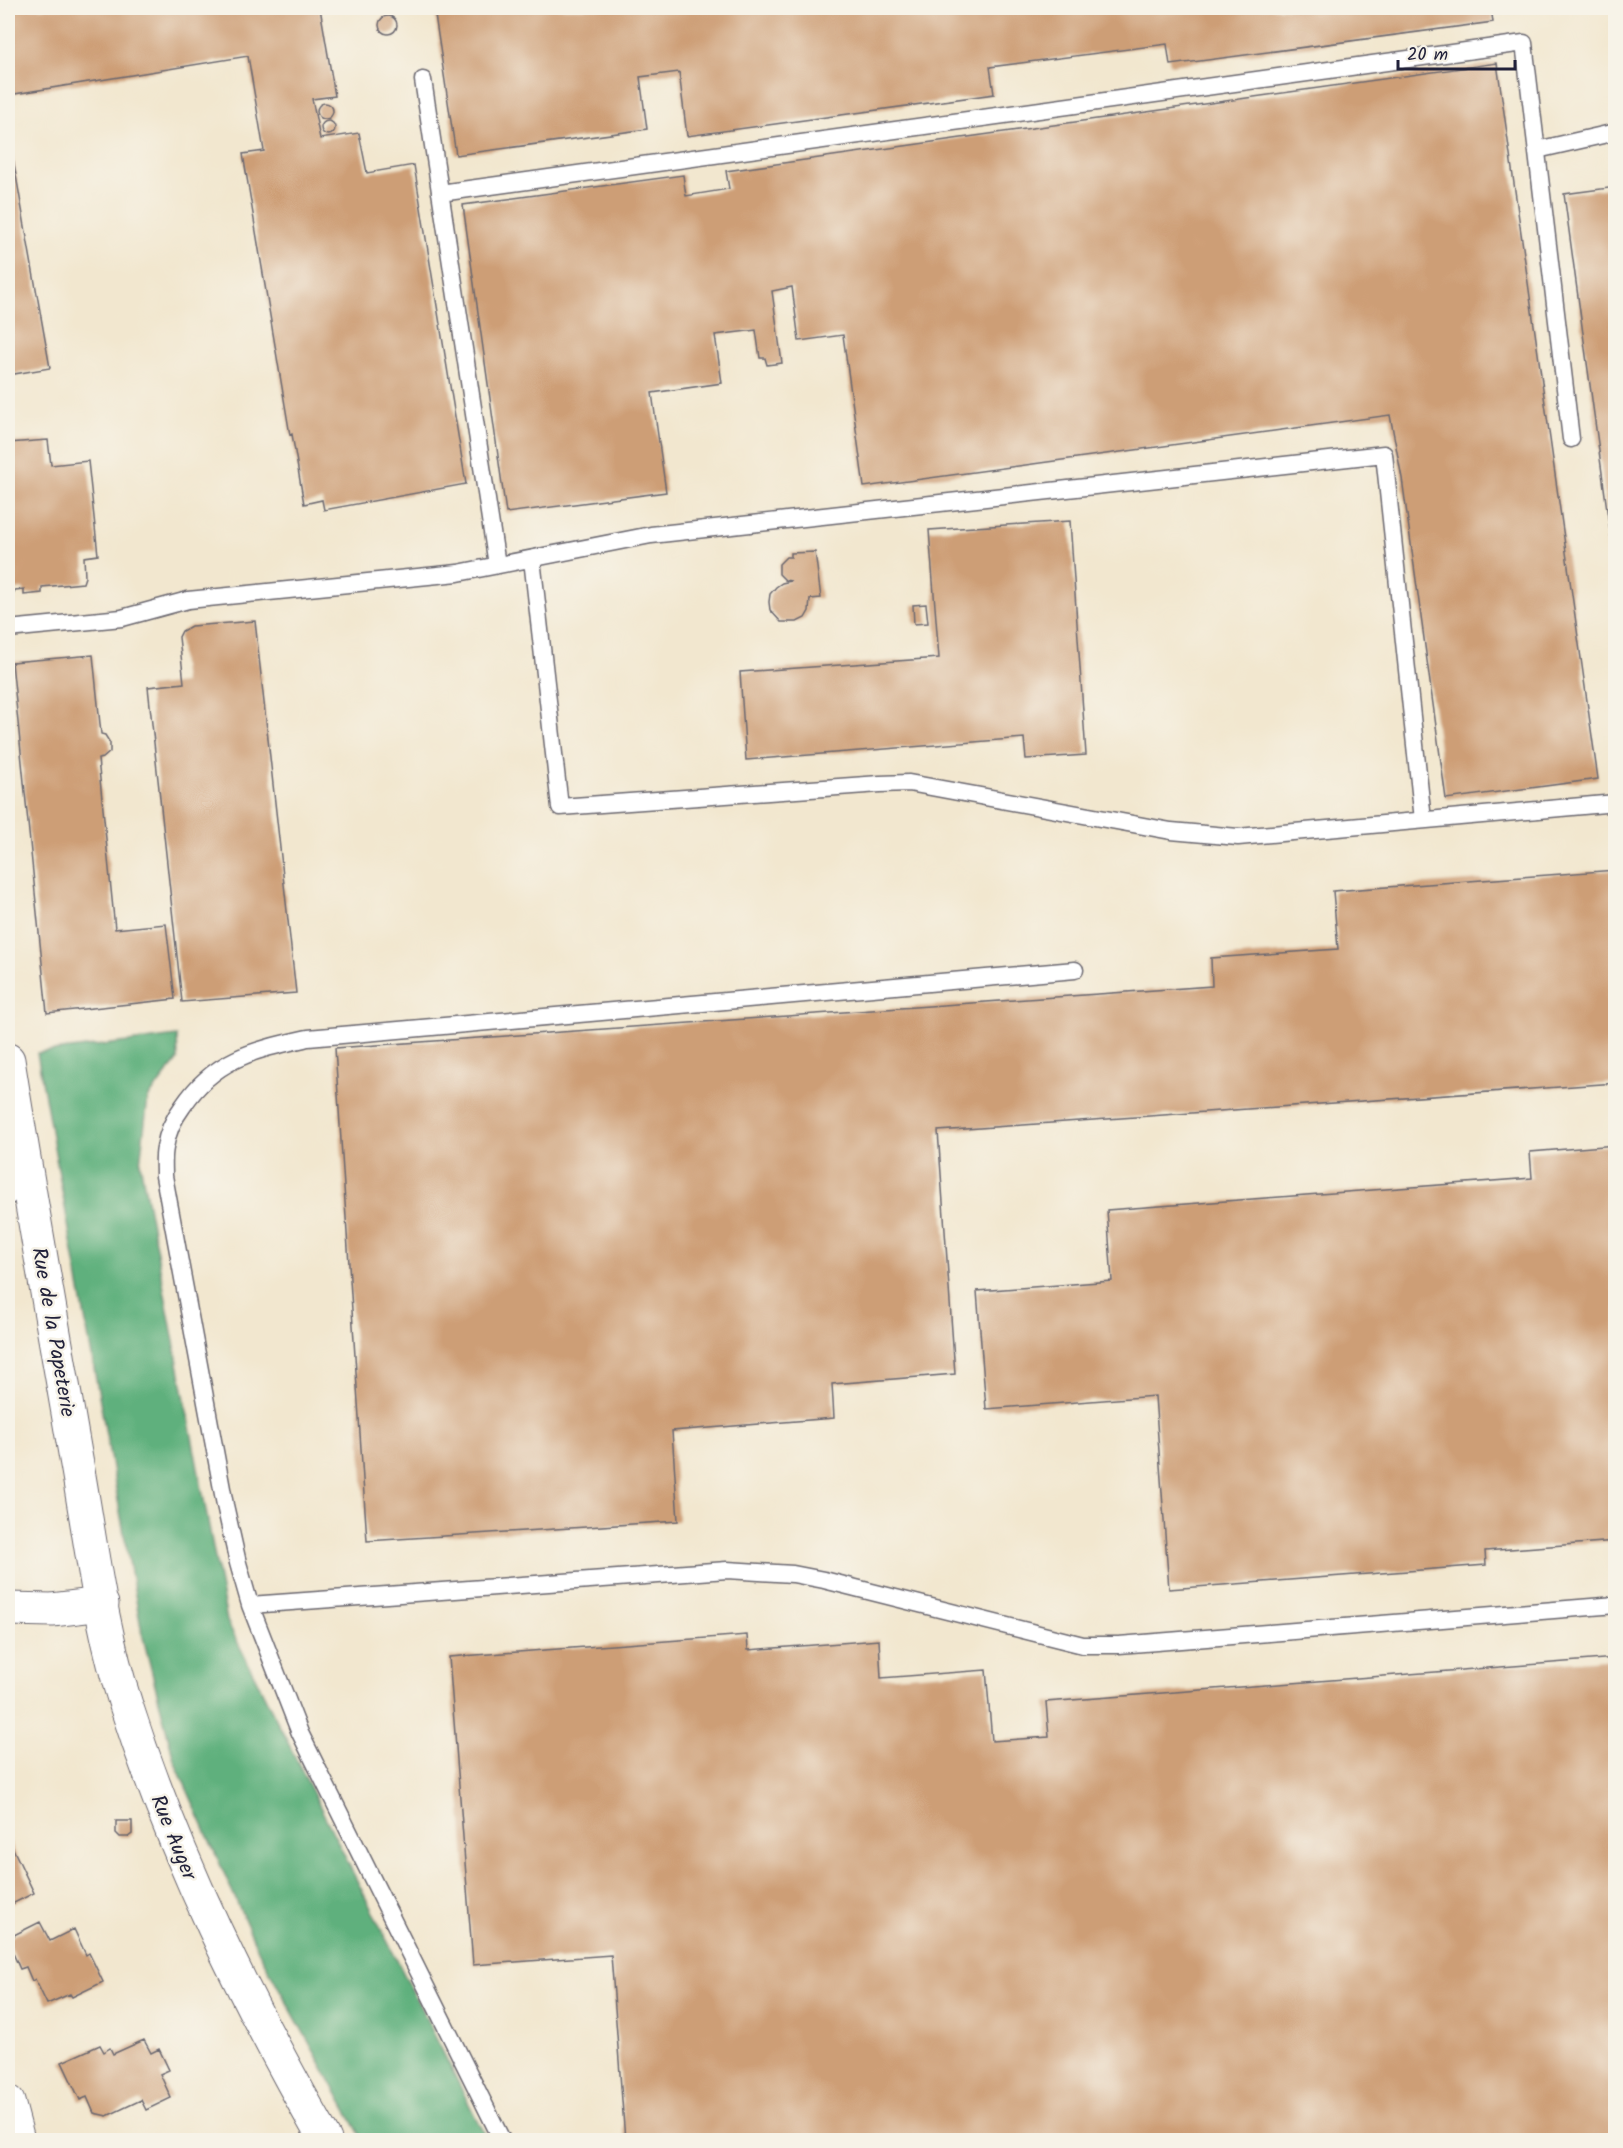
<svg xmlns="http://www.w3.org/2000/svg" width="1623" height="2148" font-family="Kalam,sans-serif">
	<style>
		.forest { fill: #5eb07d; stroke: #40695c; stroke-width: 1.5 }
		.building { fill: #cd9e76 }
		.lines { fill: none; stroke-linecap: round; stroke-linejoin: round }
		.lane-casing { stroke: #6b676f; stroke-width: 19 }
		.street-casing { stroke: #6b676f; stroke-width: 35 }
		.secondary-casing { stroke: #6b676f; stroke-width: 35 }
		.lane { stroke: #fff; stroke-width: 16 }
		.street { stroke: #fff; stroke-width: 33 }
		.secondary { stroke: #fff; stroke-width: 33 }
		.labels { text-anchor: middle; stroke-width: 5; stroke-linejoin: round; paint-order: stroke }
		.street-label { font-size: 21px; fill: #22223b; stroke: #f7f3e8 }
	</style>
	<rect width="100%" height="100%" fill="#f7f3e8"/>
	<filter id="ink" filterUnits="userSpaceOnUse"><feTurbulence type="fractalNoise" baseFrequency=".0167" numOctaves="2"/><feDisplacementMap in="SourceGraphic" scale="12" xChannelSelector="R" yChannelSelector="G"/><feConvolveMatrix kernelMatrix="1 2 1 2 8 2 1 2 1" color-interpolation-filters="sRGB"/></filter>
	<filter id="wash" filterUnits="userSpaceOnUse"><feTurbulence type="fractalNoise" baseFrequency=".008" numOctaves="4" result="noise"/><feDisplacementMap in="SourceGraphic" scale="24" xChannelSelector="R" yChannelSelector="G"/><feGaussianBlur stdDeviation="1.35" result="paint"/><feColorMatrix in="noise" values="0 0 0 0 0 0 0 0 0 0 0 0 0 0 0 0 0 1.4 0 .05"/><feComposite in="paint" operator="in"/></filter>
	<g filter="url(#wash)">
		<rect width="100%" height="100%" fill="#f2e7cf"/>
		<path class="forest" d="M177,1036L178,1059L148,1098L140,1163L227,1621L487,2140H363L259,1952L174,1760L142,1633L37,1053Z"/>
		<g id="blocks">
			<path class="building" d="M8,8H320L335,96L312,99L320,139L359,133L367,173L414,165L466,484L324,510L322,500L304,504L292,434L290,435L243,154L264,151L248,56L8,95Z
				M434,8H1491L1493,22L1170,65L1167,44L990,67L994,94L687,136L679,72L640,77L647,129L456,155Z
				M379 25a9 9 0 1 1 18 0a9 9 0 1 1-18 0Z
				M1497,63L1598,779L1446,799L1402,478L1390,415L864,487L843,335L799,341L792,287L772,291L782,363L767,365L765,358H760L756,330L715,335L722,383L652,393L666,492L506,513L463,205L683,175L686,196L729,189L726,171Z
				M317 111a8 8 0 1 1 16 0a8 8 0 1 1-16 0Z
				M321 128a7 7 0 1 1 14 0a7 7 0 1 1-14 0Z
				M8,130L50,368L8,375Z
				M1616,187V561H1614L1564,194Z
				M48,440L51,465L88,461L98,555L84,557L85,577L83,583L42,587V593L24,595V589L15,590L12,597H8V443Z
				M1070,521L1086,755L1026,759L1024,738L746,760L740,672L939,658L929,530Z
				M815,552L821,598L810,599L809,611L805,618L797,622H781L770,610L769,602L770,594L776,587L782,583L791,581L785,580L779,574V564L786,557H791V553Z
				M926,604L928,623L914,624L913,605Z
				M255,621L296,993L182,1002L148,687L184,683L179,637L182,631L191,626Z
				M93,655L101,734L105,735L110,743V752L103,758L98,759L115,929L166,924L175,999L47,1013L12,662Z
				M1616,870V1083L938,1131L955,1374L832,1384L834,1418L672,1431L678,1521L367,1541L335,1048L1212,986L1211,958L1338,949L1333,891Z
				M1616,1145V1541L1485,1551L1486,1565L1169,1589L1155,1396L986,1409L977,1291L1112,1281L1107,1210L1532,1178L1530,1152Z
				M747,1635L748,1650L879,1640L881,1678L986,1670L992,1741L1049,1737L1046,1702L1616,1658V2140H625L611,1955L473,1965L449,1657Z
				M116,1821H132V1834L128,1837H120L116,1833Z
				M8,1838L34,1893L8,1906Z
				M40,1922L50,1941L74,1929L86,1955L89,1953L103,1982L72,1997L70,1994L47,2004L35,1979L32,1981L26,1967L20,1969L8,1942V1938Z
				M144,2040L151,2053L159,2049L169,2070L160,2074L171,2098L146,2110L141,2100L107,2116L94,2113L87,2097L80,2100L62,2062L100,2045L104,2052L110,2048L113,2054Z"/>
		</g>
	</g>
	<g filter="url(#ink)">
		<use href="#blocks" fill-opacity="0" stroke="#6b676f" stroke-width="1.5"/>
		<g class="lines">
			<defs>
				<path id="lane" d="M423,80L497,565
					M1537,150L1616,132
					M440,193L1524,43L1571,439
					M532,559L560,807L880,784L909,783L1171,831L1238,837L1616,803
					M8,629L122,618L188,600L458,573L651,535L1384,454L1423,820
					M8,1197L26,1178
					M250,1605L727,1570L793,1574L824,1580L1083,1645H1119L1616,1605
					M502,2140L300,1733L250,1605L238,1563L225,1505L164,1176C164,1167 163,1157 165,1148C167,1133 174,1118 183,1106C215,1058 255,1050 308,1038L1075,970"/>
				<path id="street" d="M8,2102L18,2140"/>
				<path id="secondary" d="M8,1060C29,1193 53,1326 76,1459C91,1541 100,1626 126,1705C175,1858 246,2001 325,2140
					M8,1609L52,1610L102,1604"/>
			</defs>
			<use href="#lane" class="lane-casing"/>
			<use href="#street" class="street-casing"/>
			<use href="#secondary" class="secondary-casing"/>
			<use href="#lane" class="lane"/>
			<use href="#street" class="street"/>
			<use href="#secondary" class="secondary"/>
		</g>
	</g>
	<g class="labels">
		<g class="street-label">
			<text transform="translate(54 1332) rotate(80)" y="7">Rue de la Papeterie</text>
			<text transform="translate(174 1837) rotate(68)" y="7">Rue Auger</text>
		</g>
	</g>
	<rect width="1623" height="2148" fill="none" stroke="#f7f3e8" stroke-width="30"/>
	<path d="M1398 60v9h117v-9" fill="none" stroke="#22223b" stroke-width="3"/>
	<text x="1407" y="60" font-size="18" fill="#22223b" stroke="#f7f3e8" stroke-width="4.5" paint-order="stroke">20 m</text>
</svg>
